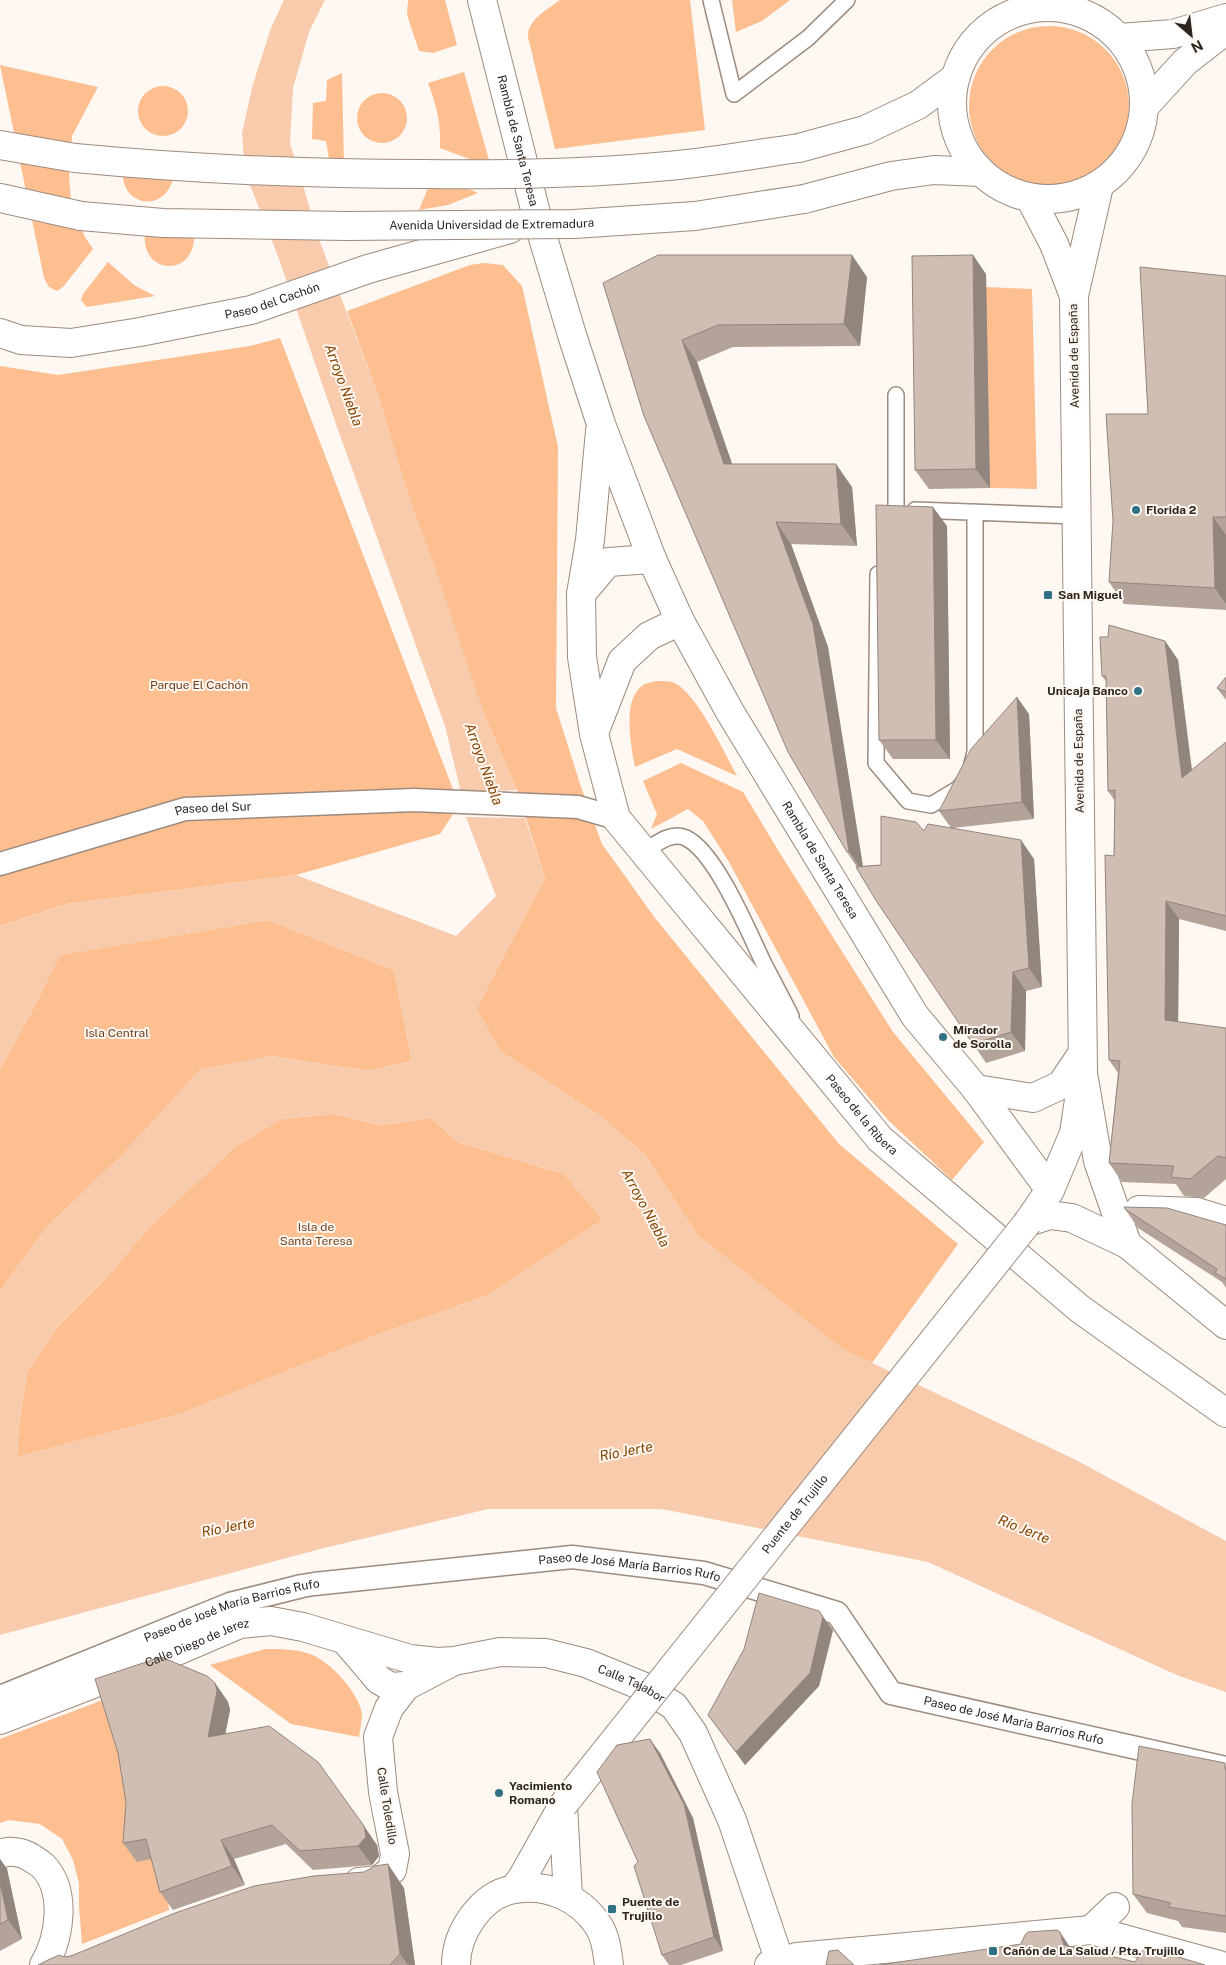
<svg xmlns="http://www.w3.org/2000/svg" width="1226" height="1965" font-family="'Public Sans',sans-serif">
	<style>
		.green { fill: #fdbe90 }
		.water { fill: #f7cbac; fill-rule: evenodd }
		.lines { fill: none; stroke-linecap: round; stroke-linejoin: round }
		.service-casing { stroke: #9d8b7f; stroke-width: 18 }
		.pedestrian-casing { stroke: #9d8b7f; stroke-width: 25 }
		.minor-casing { stroke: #9d8b7f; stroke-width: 30 }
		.secondary-casing { stroke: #9d8b7f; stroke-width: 30 }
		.service { stroke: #fff; stroke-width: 15 }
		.pedestrian { stroke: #fff; stroke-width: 22 }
		.minor { stroke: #fff; stroke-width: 28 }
		.secondary { stroke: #fff; stroke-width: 28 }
		.secondary-bridge-casing { stroke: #9d8b7f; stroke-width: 30; stroke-linecap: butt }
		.secondary-bridge { stroke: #fff; stroke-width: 28 }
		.wall { fill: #b3a399 }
		.shaded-wall { fill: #92857d }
		.building { fill: #d0beb2; stroke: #92857d }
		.poi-dot { fill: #317185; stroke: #fef7f2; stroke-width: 2 }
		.labels { text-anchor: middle; stroke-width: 4; stroke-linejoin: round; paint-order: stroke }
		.street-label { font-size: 12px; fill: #2b241f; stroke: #fef7f2 }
		.poi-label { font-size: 12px; font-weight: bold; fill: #2b241f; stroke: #fef7f2; text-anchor: start }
		.park-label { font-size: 12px; fill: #6d3f18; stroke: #fef7f2 }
		.water-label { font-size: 14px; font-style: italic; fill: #854501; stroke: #fef7f2 }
	</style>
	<rect width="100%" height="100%" fill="#fef7f2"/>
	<path class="green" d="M408,0H445L457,45L433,53L419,51L407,15Z
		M560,0H690L705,130L555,149L528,37C527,20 547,10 560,0Z
		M732,0H790L762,21L736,32Z
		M969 106a80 80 0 1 1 160 0a80 80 0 1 1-160 0Z
		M0,65L98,87L72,136L69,174L71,202L85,237L93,249L63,287L57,291L49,287L44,278Z
		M464,72L491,167L440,148C441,123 437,107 428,83Z
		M342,73L344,166L329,159L326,141L312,139L313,103L326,101L327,80Z
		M138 111a25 25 0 1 1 50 0a25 25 0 1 1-50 0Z
		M357 118a25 25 0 1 1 50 0a25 25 0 1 1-50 0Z
		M123,169L173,179C163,215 119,205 123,169Z
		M434,173L478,193L448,205L419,210Z
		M145,233L194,236C195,278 140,275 145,233Z
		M108,262L134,285L155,296L87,307L81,300L83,294Z
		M484,263L503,265L522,286L558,447L556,708L581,787L602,844L655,918L839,1144L958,1244L872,1363L842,1349L697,1235L645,1155L599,1115L501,1052L476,1009L545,878L517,790L483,712L405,486L377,392L347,311L470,265Z
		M986,287L1032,289L1037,489L990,488Z
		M280,338L459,805L440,834L296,875L66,904L0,926V366L58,375L250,346Z
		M656,681C661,681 668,681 672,682C695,689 725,754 737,776L677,749L635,767C631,745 621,697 645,684C648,683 653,682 656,681Z
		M681,763L743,792L781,855L893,1032L984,1142L952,1180L888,1120L834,1057L729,862L703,821L688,809L651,829L657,814L643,781Z
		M268,920L394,970L412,1061L368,1071L270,1056L117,1160L46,1228L8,1280L0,1293V1069L39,998L59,955Z
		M334,1114L381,1125L431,1118L458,1142L564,1174L603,1220L486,1296L382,1333L180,1414L17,1457L19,1426L27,1372L57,1327L109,1275L149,1227L236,1146L281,1119Z
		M265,1649C281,1649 295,1649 310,1654C330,1661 359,1693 362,1714C362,1722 360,1729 359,1737L291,1724L210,1665Z
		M108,1698L159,1858L167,1888L169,1910L82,1944L79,1906V1883L73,1860L62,1839L40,1824L9,1820L0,1823V1739Z"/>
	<path class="water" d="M284,0H325L309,32L293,88L290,143L320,242L377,392L405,486L437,573L483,712L517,790L461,792L445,726L337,427L279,259L245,172L242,133L253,84L271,28Z
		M466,817L525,818L545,878L477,1009L501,1052L599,1115L645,1155L697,1235L843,1349L1074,1459L1226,1541V1692L1179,1676L928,1562L662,1509H488L324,1548L0,1635V1293L8,1280L46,1228L117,1160L200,1069L270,1056L368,1071L412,1061L394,970L268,920L60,955L39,998L0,1069V926L66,904L296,875L456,936L496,896ZM334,1114L381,1125L431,1118L458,1142L564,1174L603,1220L486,1296L382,1333L180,1414L17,1457L19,1426L27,1372L57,1327L109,1275L149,1227L236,1146L281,1119Z"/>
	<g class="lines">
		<defs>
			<path id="service" d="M711,0L734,94L808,38L847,0
				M896,395V509
				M915,510L1076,516
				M878,574L876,763L908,801L931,805L958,789L962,784
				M972,764L975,752V512
				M644,852C656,844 671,831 686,838C716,852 749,933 764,964C773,981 782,998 791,1016"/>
			<g id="pedestrian">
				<path id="s1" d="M0,864L185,809L414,800L578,807L616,818"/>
				<path id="s2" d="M0,1697L230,1604L302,1586L314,1584L572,1557L704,1573L837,1613L891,1693L1226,1768"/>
			</g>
			<g id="minor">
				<path id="s3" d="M482,0L538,221L572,335L601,424L652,559L680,621L730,712L915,1016L976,1089L1050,1190"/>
				<path id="s4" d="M0,333L21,340L71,343L140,332L251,310L368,269L510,229"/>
				<path id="s5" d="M652,559L608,562L581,594L582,657L594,734L616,818L880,1139L1080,1309L1226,1413"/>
				<path d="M581,594L590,540L600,431"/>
				<path d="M594,733L622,661L649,636L680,621"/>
				<path d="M1084,1079L1098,1161L1127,1244"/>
				<path d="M976,1089L1033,1098L1061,1085L1082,1054"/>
				<path d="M1139,1210L1197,1212L1226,1221"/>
				<path d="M1028,1222L1050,1215L1072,1218L1127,1244L1226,1325"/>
				<path d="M345,1640L379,1680L391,1687L406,1686"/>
				<path id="s6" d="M0,1720L170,1654L240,1624L271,1621L303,1627L410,1659L438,1662L454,1661L500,1652L546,1653L586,1663L642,1686L674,1706L693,1733L732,1820L780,1962"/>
				<path d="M0,1854C9,1850 22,1852 30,1857C34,1860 39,1862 43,1866C67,1891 60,1938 44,1965"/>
				<path d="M359,1882L379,1880L392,1870L395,1854L383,1792L378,1737L389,1708L406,1686L452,1662"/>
				<path d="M1091,1930L1115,1907"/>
				<path d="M769,1965L797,1957L1091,1930L1219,1965"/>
			</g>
			<path id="secondary" d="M952 103a96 96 0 1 1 192 0a96 96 0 1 1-192 0Z
				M1119,38L1173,34L1226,18
				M1144,107L1185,62L1226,30
				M0,145L75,158
				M799,148L865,130L918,105L956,77
				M0,198L81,216
				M1030,198L1054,244L1074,296
				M804,199L891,176L934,170L981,172
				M1028,1222L1050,1190L1074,1133L1083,1073L1074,296L1099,186
				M563,1805L568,1897
				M514,1889L522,1878L563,1805
				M456,1965C456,1933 481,1894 515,1889C547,1883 580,1898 598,1925C606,1937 607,1951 609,1965"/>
		</defs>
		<use href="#service" class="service-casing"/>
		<use href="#pedestrian" class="pedestrian-casing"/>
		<use href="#minor" class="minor-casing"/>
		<use href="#secondary" class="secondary-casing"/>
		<use href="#service" class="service"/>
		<use href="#pedestrian" class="pedestrian"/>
		<use href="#minor" class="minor"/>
		<use href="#secondary" class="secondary"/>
		<defs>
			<g id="secondary-bridge">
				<path d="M75,158C191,169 306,174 422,174C504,175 587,174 668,166C712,162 756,154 799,148"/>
				<path id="s7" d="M81,216L163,223L347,226L574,224L695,216L804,199"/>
				<path id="s8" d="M563,1805L1028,1222"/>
			</g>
		</defs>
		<use href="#secondary-bridge" class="secondary-bridge-casing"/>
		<use href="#secondary-bridge" class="secondary-bridge"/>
	</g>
	<path class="wall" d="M986,274L990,488L929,489L915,470Z
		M1226,276V610L1124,604L1109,582L1148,414Z
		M867,277L860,346L733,347L697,362L732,464L852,487L857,546L791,544L828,647L863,866L881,865L924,831L951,828L939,811L1029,714L1034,819L953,828L1034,859L1042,987L1026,991L1025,1051L986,1063L847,852L603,283Z
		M947,526L950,759H893L879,740Z
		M1165,641L1178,660L1192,770L1226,742V931L1179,919L1178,1022L1226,1028V1179L1204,1198L1184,1196L1176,1184L1122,1182L1109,1163L1118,1073L1109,1060L1115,801L1108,791L1106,681L1102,676Z
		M1226,677V700L1217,688Z
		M1125,1209L1226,1225V1288L1222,1282L1138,1228Z
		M833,1630L819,1686L745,1765L708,1715Z
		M215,1683L228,1702L230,1710L225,1734L377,1845L379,1856L372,1865L313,1870L286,1844L234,1859L245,1885L173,1910L160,1892L151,1859L137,1862L123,1843L126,1802L118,1753Z
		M660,1753L693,1818L723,1951L681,1965H669L662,1955L638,1862Z
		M1226,1765V1933L1182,1927L1178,1921L1147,1913L1133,1894Z
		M0,1859L7,1869L22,1939L0,1951Z
		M404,1888L415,1965H38L64,1957Z"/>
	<path class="shaded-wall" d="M852,255L867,277L860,346L844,324Z
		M973,255L986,274L990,488L976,469Z
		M682,340L697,362L740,487L724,464Z
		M836,464L852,487L857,546L841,524Z
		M933,507L947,526L950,759L936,740Z
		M1213,517L1226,535V604L1215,588Z
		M776,522L791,544L828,647L864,874L849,851Z
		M1165,641L1178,660L1195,797L1182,778Z
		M1017,697L1029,714L1034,819L1022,802Z
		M1021,840L1034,859L1042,987L1029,968Z
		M1166,901L1179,919L1178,1039L1165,1020Z
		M1013,972L1026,991L1025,1051L1011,1032Z
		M819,1611L833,1630L819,1686L745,1765L736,1752Z
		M215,1683L228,1702L230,1710L221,1756L208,1737Z
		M650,1739L660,1753L693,1818L723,1951L714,1937Z
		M364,1826L377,1845L379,1856L372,1865L358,1846Z
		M221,1840L234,1859L245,1885L232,1866Z
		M0,1859L7,1869L22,1939L8,1920L0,1882Z
		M388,1864L404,1888L415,1965H408L400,1954Z
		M1060,1932L1072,1950L1064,1945Z"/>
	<path class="building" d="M658,255H852L844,324L718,325L682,340L724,464H836L841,524L776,522L813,624L849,851L847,852L788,752L644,416L603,283Z
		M973,255L976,469L915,470L912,256Z
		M1140,267L1226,276V517H1213L1215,588L1109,582L1113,521L1106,414H1148Z
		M876,505L933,507L936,740H879Z
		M1109,625L1165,641L1182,778L1226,742V916L1166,901L1165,1020L1226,1028V1158L1218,1156L1190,1179L1171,1177L1174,1166L1109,1163L1120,1061L1109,1060L1105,855L1114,856L1115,790L1108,791L1106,676H1102L1100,637H1108Z
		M1226,677V692L1217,688Z
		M1017,697L1022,802L939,811L971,749Z
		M881,816L916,822L924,831L928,824L1021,840L1029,968L1013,972L1011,1032L973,1044L875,899L856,867L881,865Z
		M1124,1207L1167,1208L1226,1225V1279L1215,1273L1217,1269L1125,1209Z
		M759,1593L819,1611L823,1617L810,1673L736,1752L708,1715L744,1649Z
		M161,1657L207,1676L215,1683L217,1691L208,1737L269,1726L318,1762L364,1826L366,1837L358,1846L300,1851L272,1825L221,1840L232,1866L160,1892L146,1839L123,1843L126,1802L118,1753L95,1679Z
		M650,1739L684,1804L714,1937L662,1955L634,1866L638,1862L597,1772L617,1745Z
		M1139,1746L1225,1763V1769L1226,1770V1916L1168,1907L1171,1903L1133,1894L1132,1804Z
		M388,1864L400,1954L390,1965H38L48,1960L59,1955L64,1957L71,1956L175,1913L254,1886L314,1876L364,1872L375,1866Z
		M0,1882L8,1920L0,1924Z
		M1057,1930L1060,1932L1064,1945L1135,1962L1145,1947L1205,1965H879L1021,1944L1025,1935L1028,1932Z
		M838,1950L854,1965H826L829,1951Z"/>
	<g class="poi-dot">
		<circle cx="1136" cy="510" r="5"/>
		<rect x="1043" y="590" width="10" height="10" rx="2.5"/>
		<circle cx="1138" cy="691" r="5"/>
		<circle cx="943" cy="1037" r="5"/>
		<circle cx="499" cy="1793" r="5"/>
		<rect x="607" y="1904" width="10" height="10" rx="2.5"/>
		<rect x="988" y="1946" width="10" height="10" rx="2.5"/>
	</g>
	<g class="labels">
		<g class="street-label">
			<text dy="4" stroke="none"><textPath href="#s3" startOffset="145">Rambla de Santa Teresa</textPath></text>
			<text dy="4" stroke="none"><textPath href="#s7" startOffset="411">Avenida Universidad de Extremadura</textPath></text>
			<text dy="4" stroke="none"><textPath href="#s4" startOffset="278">Paseo del Cachón</textPath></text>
			<text transform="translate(1074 356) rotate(-91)" y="4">Avenida de España</text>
			<text transform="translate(1079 761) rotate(-91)" y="4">Avenida de España</text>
			<text dy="4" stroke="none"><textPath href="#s1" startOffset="221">Paseo del Sur</textPath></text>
			<text dy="4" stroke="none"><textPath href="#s3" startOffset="930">Rambla de Santa Teresa</textPath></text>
			<text dy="4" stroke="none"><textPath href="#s5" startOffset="699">Paseo de la Ribera</textPath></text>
			<text dy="4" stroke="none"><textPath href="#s8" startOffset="372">Puente de Trujillo</textPath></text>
			<text dy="4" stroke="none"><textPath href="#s2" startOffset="652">Paseo de José María Barrios Rufo</textPath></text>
			<text dy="4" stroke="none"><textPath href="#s2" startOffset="248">Paseo de José María Barrios Rufo</textPath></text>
			<text dy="4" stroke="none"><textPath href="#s6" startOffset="212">Calle Diego de Jerez</textPath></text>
			<text dy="4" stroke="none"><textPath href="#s6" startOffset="662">Calle Tajabor</textPath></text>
			<text dy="4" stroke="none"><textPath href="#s2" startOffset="1088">Paseo de José María Barrios Rufo</textPath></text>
			<text transform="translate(387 1806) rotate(81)" y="4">Calle Toledillo</text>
		</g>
		<g class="poi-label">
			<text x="1146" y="514">Florida 2</text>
			<text x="1058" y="599">San Miguel</text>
			<text x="1128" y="695" text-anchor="end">Unicaja Banco</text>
			<text x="953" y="1034">Mirador<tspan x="953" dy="14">de Sorolla</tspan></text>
			<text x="509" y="1790">Yacimiento<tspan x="509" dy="14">Romano</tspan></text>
			<text x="622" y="1906">Puente de<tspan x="622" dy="14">Trujillo</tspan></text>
			<text x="1003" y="1955">Cañón de La Salud / Pta. Trujillo</text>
		</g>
		<g class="park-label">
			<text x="199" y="689">Parque El Cachón</text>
			<text x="117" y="1037">Isla Central</text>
			<text x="316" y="1231">Isla de<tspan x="316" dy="14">Santa Teresa</tspan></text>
		</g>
		<g class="water-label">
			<text transform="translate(344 385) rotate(70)" y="5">Arroyo Niebla</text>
			<text transform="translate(484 764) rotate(70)" y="5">Arroyo Niebla</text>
			<text transform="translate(646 1208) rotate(62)" y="5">Arroyo Niebla</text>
			<text transform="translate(626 1451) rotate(-11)" y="5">Río Jerte</text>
			<text transform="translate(228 1527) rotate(-11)" y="5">Río Jerte</text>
			<text transform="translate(1024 1529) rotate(22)" y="5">Río Jerte</text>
		</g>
	</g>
	<g transform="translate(1191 35) rotate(152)" stroke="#fef7f2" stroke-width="4" paint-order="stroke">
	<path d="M0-4L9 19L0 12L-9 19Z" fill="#2b241f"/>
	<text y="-8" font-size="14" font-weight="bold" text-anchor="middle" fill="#2b241f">N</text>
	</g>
</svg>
